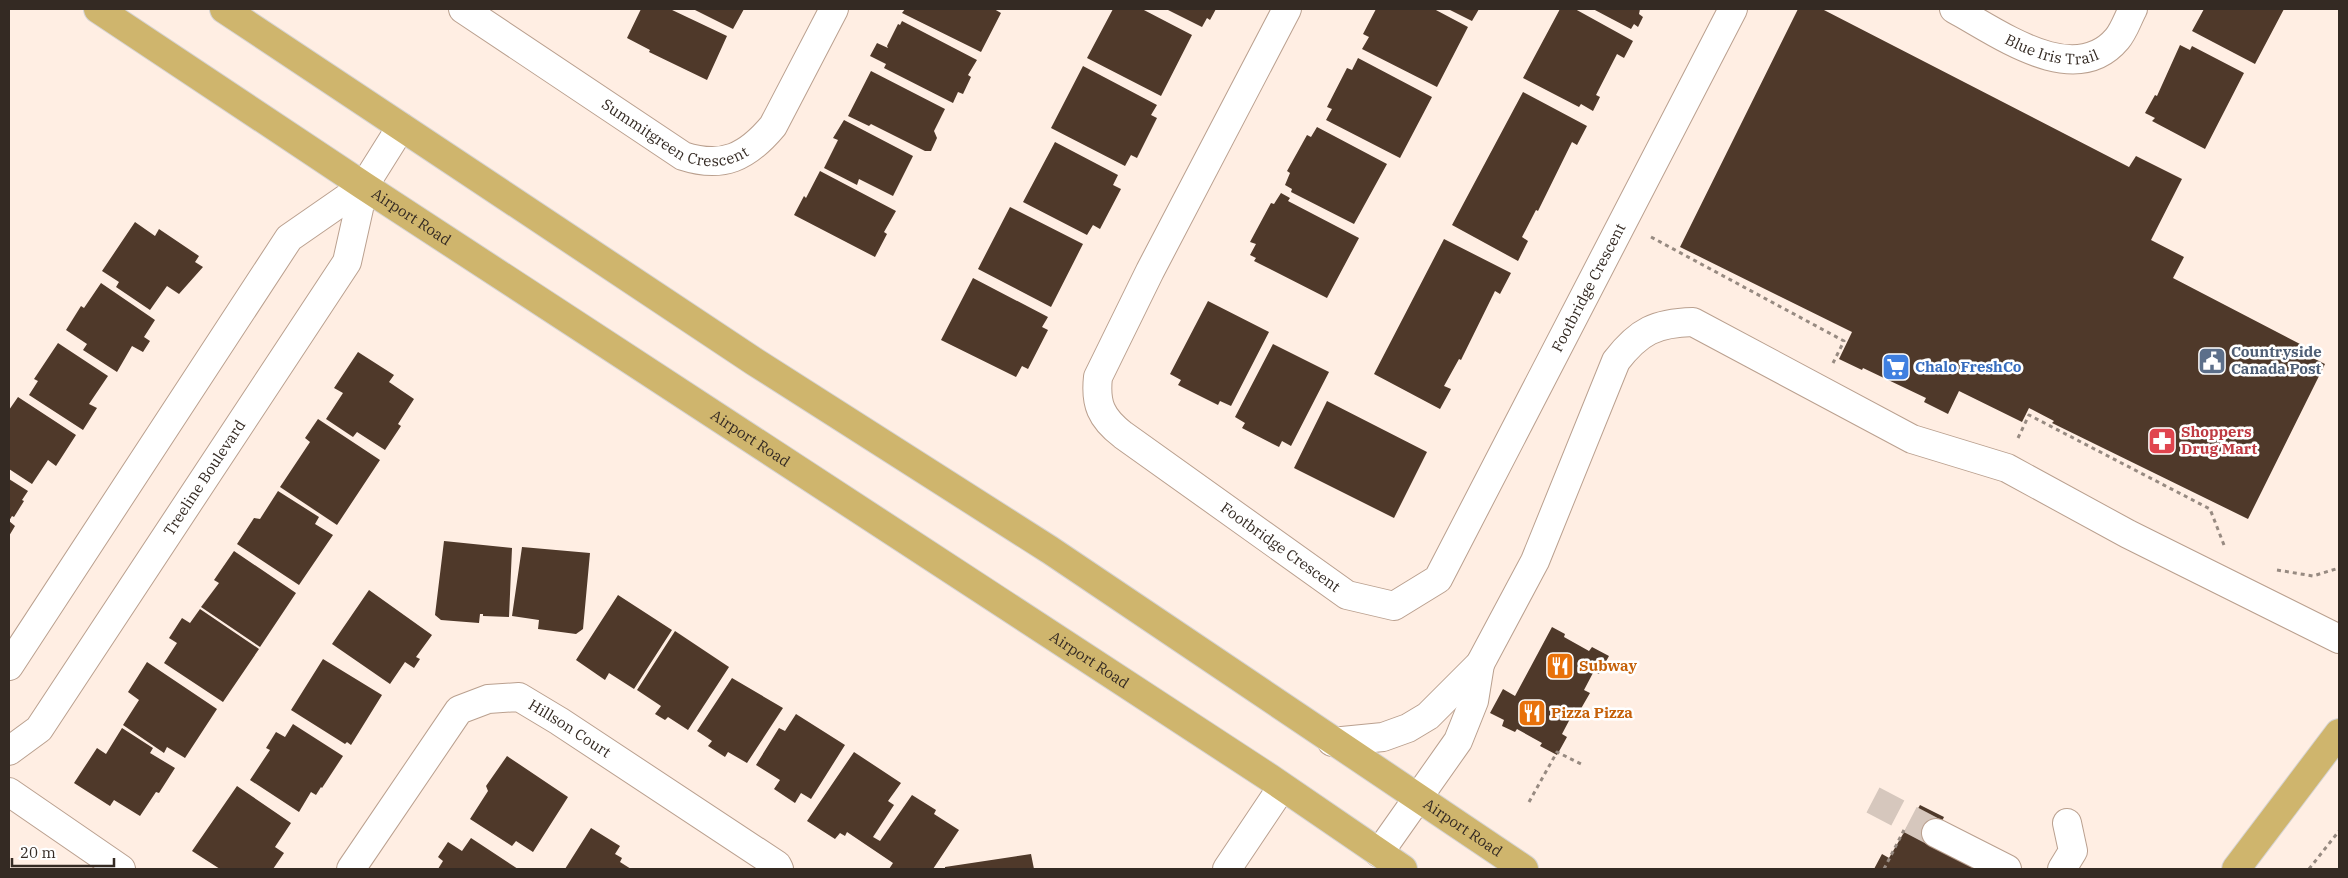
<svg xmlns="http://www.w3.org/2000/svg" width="2348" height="878" font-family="'IBM Plex Serif',serif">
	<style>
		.building { fill: #4f392a }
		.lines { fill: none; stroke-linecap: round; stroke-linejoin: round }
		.minor-tunnel { stroke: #d6c7bd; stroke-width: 28; stroke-dasharray: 28 14; stroke-linecap: butt }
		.minor-casing { stroke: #baa08f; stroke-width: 30 }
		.major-casing { stroke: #d6d4d3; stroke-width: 30 }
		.path { stroke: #978a81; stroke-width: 3; stroke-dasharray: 4 4; stroke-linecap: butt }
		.minor { stroke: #fff; stroke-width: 28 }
		.major { stroke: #cfb56d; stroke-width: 28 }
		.labels { text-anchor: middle; stroke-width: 5; stroke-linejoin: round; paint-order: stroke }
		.street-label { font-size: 15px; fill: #342a23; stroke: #fff }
		.service-label { font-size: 15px; font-weight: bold; fill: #4e5e75; stroke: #fff; text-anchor: start }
		.shop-label { font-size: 15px; font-weight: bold; fill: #366cbe; stroke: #fff; text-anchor: start }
		.health-label { font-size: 15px; font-weight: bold; fill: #be3a42; stroke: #fff; text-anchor: start }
		.food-label { font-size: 15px; font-weight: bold; fill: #c56008; stroke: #fff; text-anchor: start }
	</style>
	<rect width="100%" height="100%" fill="#ffeee3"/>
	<path class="building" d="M641,9H670L727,36L707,80L649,52L650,50L627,38Z
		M693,9H744L733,29Z
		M905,9H994L1001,13L981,52L902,13Z
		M1113,9H1142L1192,35L1161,96L1087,58Z
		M1166,9H1216L1210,20L1207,18L1202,27Z
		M1376,9H1434L1468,27L1437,87L1362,49L1369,37L1363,34Z
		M1448,9H1479L1472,21Z
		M1560,9H1575L1633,41L1624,58L1617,54L1596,95L1600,97L1593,111L1581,104L1579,107L1523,78Z
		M1593,9H1640L1639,14L1643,17L1638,27L1634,24L1631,29Z
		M1798,9H1822L2129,167L2136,156L2182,179L2151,240L2184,257L2173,278L2300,344L2303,353L2325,364L2248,519L2052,423L2054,421L2029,408L2022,422L1959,391L1948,414L1924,402L1926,398L1863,368L1862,370L1839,359L1852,332L1680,247Z
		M2204,9H2284L2255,64L2192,31Z
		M902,21L977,60L968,75L971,77L963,94L958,92L953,103L884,68L886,64L870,56L877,43L888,48L887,46L898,24L900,25Z
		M2180,45L2190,50L2192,46L2244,73L2205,149L2152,121L2155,118L2145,113L2155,95L2157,96Z
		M1358,58L1432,97L1400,158L1326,120L1332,109L1327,107L1347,68L1352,70Z
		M1083,66L1157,105L1151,115L1157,118L1137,158L1131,155L1125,166L1051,128Z
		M871,71L945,109L934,131L937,138L931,151H925L871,124L869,126L848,116Z
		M1523,92L1587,126L1577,145L1572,142L1538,211L1536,210L1522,237L1528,241L1518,261L1452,225Z
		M844,120L913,156L893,196L859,179L857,185L824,168L838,140L833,138Z
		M1317,127L1387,164L1354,224L1291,192L1292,189L1285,185L1290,173L1287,171L1307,135L1311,137Z
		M1055,142L1118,175L1113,185L1121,189L1100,229L1093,225L1087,235L1023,202Z
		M820,171L896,211L884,232L887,234L875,257L794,215L804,196L806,198Z
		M1281,193L1290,198L1288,201L1359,238L1327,298L1254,261L1256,258L1250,255L1256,244L1250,242L1271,203L1274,204Z
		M1010,207L1083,244L1051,307L978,269Z
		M135,222L155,236L159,229L199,256L195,262L203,267L179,294L167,286L150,310L116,287L119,282L102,271Z
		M1444,239L1511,273L1500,294L1495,291L1461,360L1459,359L1444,386L1451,389L1440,409L1374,374Z
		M973,278L1048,317L1042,327L1048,330L1028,369L1022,366L1016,377L941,340Z
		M101,283L155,320L144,337L150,341L143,352L132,346L117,372L83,350L87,344L66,330L81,306L84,308Z
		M1208,301L1269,332L1231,406L1220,401L1218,405L1178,385L1181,380L1170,374Z
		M58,343L108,376L89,404L97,408L83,430L29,395L38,381L34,379Z
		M1273,344L1329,372L1291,446L1282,441L1279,447L1242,428L1245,423L1235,417Z
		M358,352L394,375L389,382L414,399L398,424L401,426L385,450L357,432L353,437L326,419L343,393L334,388Z
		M18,397L76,435L56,466L48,460L32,484L9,469V410Z
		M1327,401L1427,452L1394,518L1294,468Z
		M318,419L380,460L337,525L280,487L310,442L305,438Z
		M9,479L28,491L22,500L24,501L14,517L12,516L9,521Z
		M278,491L319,517L315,524L333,535L299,585L237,544L254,518L260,519Z
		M9,521L15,526L9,536Z
		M444,541L512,548L509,617L483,616V614H480L479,623L441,620L435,615Z
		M522,547L590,553L583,629L576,634L538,629L539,620L512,616Z
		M234,551L296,593L260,647L201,607L219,583L214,580Z
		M369,590L432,635L416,657L420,659L414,668L405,662L390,684L332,644Z
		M618,595L672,630L634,689L609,673L605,680L576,660Z
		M200,609L259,649L223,702L164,663L177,643L169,638L182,618L190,623Z
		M1552,627L1565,634L1564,637L1589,651L1592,647L1609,656L1599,674L1594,671L1584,690L1590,693L1575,719L1571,717L1562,734L1567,737L1557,755L1540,746L1542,743L1517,729L1515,732L1502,726L1504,720L1490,713L1503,689L1515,696Z
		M675,631L729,667L688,730L668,717L665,720L655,714L661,706L637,690Z
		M323,659L382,695L351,745L347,742L345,744L291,710Z
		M147,662L217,709L185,758L167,747L164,753L123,725L139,700L128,692Z
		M732,678L783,708L747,763L728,752L725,757L708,746L712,741L697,731Z
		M796,714L845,745L811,799L801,793L795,803L774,789L780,780L756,765L779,728L785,731Z
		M293,724L343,756L322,788L321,787L316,795L311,792L299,812L250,780L270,750L266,748L276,732L285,737Z
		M122,728L153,748L150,753L175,768L159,793L156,792L140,816L114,800L110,806L74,783L97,748L106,754Z
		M854,752L901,783L888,801L894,805L873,837L880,841L912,795L936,810L934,814L959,830L933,869H889L893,863L847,832L845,836L840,833L835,839L807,821Z
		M507,756L568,797L533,852L516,841L512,846L470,819L488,791L486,786Z
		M237,786L291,823L275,847L284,853L273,869H220L192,851Z
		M1920,805L1944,817L1933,839L1991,869H1874L1882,854L1889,858Z
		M591,828L620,846L615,854L622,858L620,862L631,869H565Z
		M471,838L518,869H438L443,861L438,857L448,842L462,851Z
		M1031,854L1034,869H945V867Z"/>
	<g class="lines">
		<path class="minor-tunnel" d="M1873,800L1936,833"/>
		<defs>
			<g id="minor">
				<path id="s1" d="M463,9L683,156C723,169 747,157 773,126L834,9"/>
				<path id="s2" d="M1287,9L1150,271L1098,377C1095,404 1101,418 1123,435L1347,595L1394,606L1438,579L1733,9"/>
				<path id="s3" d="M1954,9C1997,32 2074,90 2117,39C2124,31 2128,18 2133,9"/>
				<path d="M9,666L289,238L364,186"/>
				<path d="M1332,742L1383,737L1408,728L1428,716L1480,664L1535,561L1616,361C1639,331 1656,323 1693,322L1912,439L2007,468L2128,534L2339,639"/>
				<path id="s4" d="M9,751L39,729L347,262L364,186L401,127"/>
				<path d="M9,792L121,869"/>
				<path d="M1936,833L2007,869"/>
				<path d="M1379,853L1458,741L1474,701L1480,664"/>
				<path id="s5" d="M351,869L459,710L488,699L519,697L559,721L777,865L779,869"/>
				<path d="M1227,869L1282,787"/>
				<path d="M2062,869L2073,851L2067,823"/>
			</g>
			<g id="major">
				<path id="s6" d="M98,9L364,186L1270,778L1403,869"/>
				<path id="s7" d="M224,9L755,362L1050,550L1524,869"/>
				<path d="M2236,869L2339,733"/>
			</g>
		</defs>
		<use href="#minor" class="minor-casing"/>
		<use href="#major" class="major-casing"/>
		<path class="path" d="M1651,237L1844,341L1833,363
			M2018,438L2029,415L2210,509L2224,545
			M2277,570L2313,576L2339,568
			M1529,802L1557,752L1583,765
			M1884,869L1904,830
			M2309,869L2339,831"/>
		<use href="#minor" class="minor"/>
		<use href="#major" class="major"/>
	</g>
	<defs>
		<symbol id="civic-square" viewBox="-11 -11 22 22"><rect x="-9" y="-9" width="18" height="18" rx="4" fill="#5c6f8a" stroke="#fff"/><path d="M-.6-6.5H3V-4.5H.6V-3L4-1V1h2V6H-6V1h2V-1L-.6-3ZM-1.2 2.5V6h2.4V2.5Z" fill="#fff"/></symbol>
		<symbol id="supermarket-square" viewBox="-11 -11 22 22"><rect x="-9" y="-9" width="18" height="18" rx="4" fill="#3f7fe0" stroke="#fff"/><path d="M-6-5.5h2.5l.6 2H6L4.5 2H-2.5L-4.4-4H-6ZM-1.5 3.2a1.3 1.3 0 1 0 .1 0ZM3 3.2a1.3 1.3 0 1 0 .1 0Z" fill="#fff"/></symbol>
		<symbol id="pharmacy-square" viewBox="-11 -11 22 22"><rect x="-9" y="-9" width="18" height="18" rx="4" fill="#e0444e" stroke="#fff"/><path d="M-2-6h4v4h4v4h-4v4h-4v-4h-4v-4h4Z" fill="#fff"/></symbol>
		<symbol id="restaurant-square" viewBox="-11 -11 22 22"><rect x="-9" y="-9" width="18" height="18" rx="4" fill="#e8710a" stroke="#fff"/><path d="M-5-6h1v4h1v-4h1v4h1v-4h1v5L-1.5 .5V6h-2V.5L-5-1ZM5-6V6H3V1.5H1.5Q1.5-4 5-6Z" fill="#fff"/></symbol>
	</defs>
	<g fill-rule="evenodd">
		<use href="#civic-square" x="2196" y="345" width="32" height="32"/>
		<use href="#supermarket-square" x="1880" y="351" width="32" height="32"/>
		<use href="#pharmacy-square" x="2146" y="425" width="32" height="32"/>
		<use href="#restaurant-square" x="1544" y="650" width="32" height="32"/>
		<use href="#restaurant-square" x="1516" y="697" width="32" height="32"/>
	</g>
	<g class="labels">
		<g class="street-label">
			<text dy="5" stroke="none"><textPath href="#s3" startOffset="108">Blue Iris Trail</textPath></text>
			<text dy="5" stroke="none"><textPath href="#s1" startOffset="250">Summitgreen Crescent</textPath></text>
			<text dy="5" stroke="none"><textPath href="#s6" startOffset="376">Airport Road</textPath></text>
			<text dy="5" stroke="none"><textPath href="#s2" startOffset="1184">Footbridge Crescent</textPath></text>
			<text dy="5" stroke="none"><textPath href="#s6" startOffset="781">Airport Road</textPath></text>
			<text dy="5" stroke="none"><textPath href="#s4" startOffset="338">Treeline Boulevard</textPath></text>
			<text dy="5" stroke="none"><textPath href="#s2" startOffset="674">Footbridge Crescent</textPath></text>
			<text dy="5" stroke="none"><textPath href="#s6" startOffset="1186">Airport Road</textPath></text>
			<text dy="5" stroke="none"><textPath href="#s5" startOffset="314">Hillson Court</textPath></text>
			<text dy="5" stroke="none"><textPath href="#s7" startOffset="1485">Airport Road</textPath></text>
		</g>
		<g class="service-label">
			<text x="2231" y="357">Countryside<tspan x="2231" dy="17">Canada Post</tspan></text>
		</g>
		<g class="shop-label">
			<text x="1915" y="372">Chalo FreshCo</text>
		</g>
		<g class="health-label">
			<text x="2181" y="437">Shoppers<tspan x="2181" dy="17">Drug Mart</tspan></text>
		</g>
		<g class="food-label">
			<text x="1579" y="671">Subway</text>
			<text x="1551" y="718">Pizza Pizza</text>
		</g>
	</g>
	<rect width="2348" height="878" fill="none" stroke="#342a23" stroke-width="20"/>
	<path d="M12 858v8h102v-8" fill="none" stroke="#342a23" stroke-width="2.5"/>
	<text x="20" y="858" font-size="15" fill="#342a23" stroke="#ffffff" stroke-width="4" paint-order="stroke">20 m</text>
</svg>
